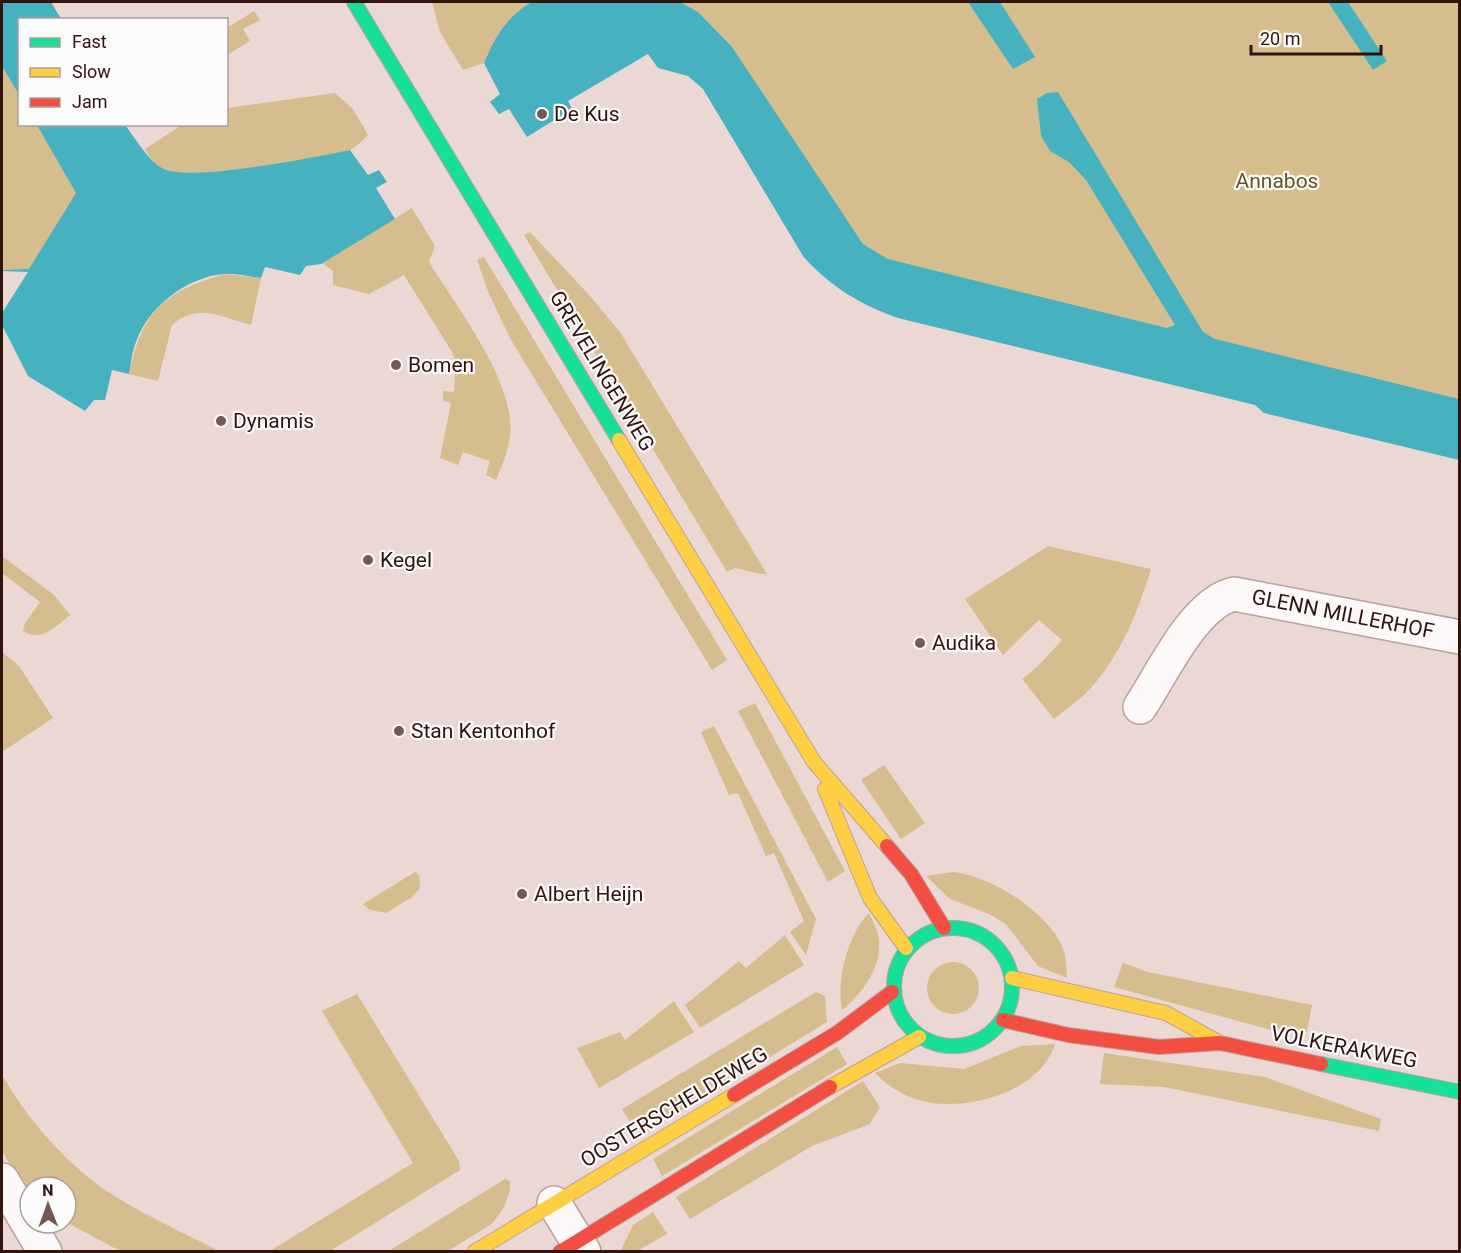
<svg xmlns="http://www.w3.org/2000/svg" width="1461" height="1253" font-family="Roboto,sans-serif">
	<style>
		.green { fill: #d6bd8e }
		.water { fill: #47b2bf }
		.pier { fill: #ebd7d3 }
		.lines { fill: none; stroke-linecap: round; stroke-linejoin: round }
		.street-casing { stroke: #baa19d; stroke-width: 36 }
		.fast-casing { stroke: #baa19d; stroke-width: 16 }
		.slow-casing { stroke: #baa19d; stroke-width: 16 }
		.jam-casing { stroke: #baa19d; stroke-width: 16 }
		.street { stroke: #fcf9f8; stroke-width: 33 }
		.fast { stroke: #16e098; stroke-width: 14 }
		.slow { stroke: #ffcf43; stroke-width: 14 }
		.jam { stroke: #f24e42; stroke-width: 14 }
		.poi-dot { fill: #735853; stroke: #fbfbfb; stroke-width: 2 }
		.labels { text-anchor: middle; stroke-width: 4.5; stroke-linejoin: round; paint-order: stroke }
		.poi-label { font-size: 21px; fill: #33130e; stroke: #fbfbfb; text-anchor: start }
		.park-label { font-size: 21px; fill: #645425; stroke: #fbfbfb }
		.street-label { font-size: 21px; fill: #33130e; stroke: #fbfbfb }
	</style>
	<rect width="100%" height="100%" fill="#ebd7d3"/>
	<path class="green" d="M432,2H573L488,53L484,63L463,70L440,32Z
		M679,2H1459V411L894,271L883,256L863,244L724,39Z
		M254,11L260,20L243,29L250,41L227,55V28Z
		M2,66L19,95L20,124H39L123,170L2,320Z
		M335,93L353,109L368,135C363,140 356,147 350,150C327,160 196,177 172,172C159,169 150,159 145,149L182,125L226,124L227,108Z
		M412,208L435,246L429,262C456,306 517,384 510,436C508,451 502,466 496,480L486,475L490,461L463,452L458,465L440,458L451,403L443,401V391L454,392L456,364L452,352L404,275L369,294L333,285V271L322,263Z
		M530,232L590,296L620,332L767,574H760L735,568L727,572L524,235Z
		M484,257L727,660L712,670L511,340L489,294L477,260Z
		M225,274L261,278L251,325C220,317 198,302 172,325L158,381L129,374C142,312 164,291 225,274Z
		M1048,546L1151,569C1137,614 1121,654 1090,689C1080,700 1066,709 1054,719L1022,679L1038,666L1062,640L1039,620L1003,655L965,599Z
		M2,556L54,595L70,615C56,626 41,643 23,631L25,623L40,602L2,573Z
		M2,652L19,666L53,718L2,752Z
		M755,703L845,871L828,882L738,711Z
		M714,726L816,919L806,955L790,932L804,921L774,853L766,856L738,793L729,795L701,732Z
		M884,765L925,823L901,839L861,780Z
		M415,872L419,875L420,888L412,897L386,913L370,910L363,904Z
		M953,872C989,875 1047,911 1062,946C1066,956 1067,967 1067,978L1038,966L1006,924L989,914L950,899L926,876Z
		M869,913C873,921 878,931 879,940C882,967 862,994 842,1010C836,980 848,934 869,913Z
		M785,935L804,965L700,1028L685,1005L739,961L746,968Z
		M927 988a26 26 0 1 1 52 0a26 26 0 1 1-52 0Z
		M1123,963L1148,972L1312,1005L1307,1032H1278L1114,987Z
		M816,992L825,996L827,1022L639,1137L622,1109Z
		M357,994L459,1161L460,1170L330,1251H270L413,1163L322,1011Z
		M674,1001L694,1032L599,1088L577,1048L620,1032L625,1040Z
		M1055,1044C1040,1090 976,1109 932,1103C911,1100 890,1089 875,1073L900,1063L964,1069L1021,1046Z
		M837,1047L847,1064L662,1176L653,1159Z
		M1104,1053L1265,1077L1381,1119L1379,1131L1164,1087L1100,1084Z
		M2,1075C26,1116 56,1152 94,1182C130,1209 179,1230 219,1251H120L66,1222V1187H30V1198L2,1151Z
		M863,1081L880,1107L870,1124L812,1146L690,1219L676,1197Z
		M505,1179L510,1181V1190L504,1207L493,1223L448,1251L387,1252Z
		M653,1212L667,1234L637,1251L620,1252L633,1225Z"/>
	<path class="water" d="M2,2H51L61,19L20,20L19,95L2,66Z
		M532,2H680L698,12L732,47L863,244L888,259L1167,328L1175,325L1086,180L1069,162L1050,151L1041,136L1037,99L1047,93L1058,92L1203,332L1215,339L1459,399V460L1264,413L1255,405L898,318C861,305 829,286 803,256L703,89L688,76L658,68L648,54L568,101L572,109L527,137L509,109L499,114L490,102L500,94L484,63C495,37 507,16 532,2Z
		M968,2H1000L1035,57L1013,69Z
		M1328,2H1348L1387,61L1373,70Z
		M37,125H125C136,139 148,161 164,169C192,182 316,157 350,150L368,175L379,170L387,182L376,188L395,219L321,264L306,266L300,275L265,267L261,278C250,277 236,273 224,274C187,277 148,307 136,342C132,352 131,363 129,374L112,370L105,400H94L85,411L28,376L2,325V270L29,269L76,193Z"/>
	<path class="pier" d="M2,271L28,272L2,313Z"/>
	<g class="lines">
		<defs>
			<path id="street" d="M1140,707C1162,674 1194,603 1234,594L1460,637
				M2,1180L45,1252
				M554,1203L584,1252"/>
			<path id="fast" d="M354,2L619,440
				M894 987a59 59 0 1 1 118 0a59 59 0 1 1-118 0Z
				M1321,1064L1460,1092"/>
			<path id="slow" d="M619,440L814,762L887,846
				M825,789L870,898L906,948
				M1012,978L1166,1013L1220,1043
				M830,1087L919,1037
				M474,1252L734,1095"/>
			<path id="jam" d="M887,846L911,874L944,928
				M1003,1020L1068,1035L1159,1047L1220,1043L1321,1064
				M734,1095L837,1033L892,992
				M560,1252L830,1087"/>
		</defs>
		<use href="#street" class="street-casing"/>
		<use href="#fast" class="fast-casing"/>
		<use href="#slow" class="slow-casing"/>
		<use href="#jam" class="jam-casing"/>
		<use href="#street" class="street"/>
		<use href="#fast" class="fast"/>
		<use href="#slow" class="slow"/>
		<use href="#jam" class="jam"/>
	</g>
	<g class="poi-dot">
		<circle cx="542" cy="114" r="6"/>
		<circle cx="396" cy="365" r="6"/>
		<circle cx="221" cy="421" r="6"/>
		<circle cx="368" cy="560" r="6"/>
		<circle cx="920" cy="643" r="6"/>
		<circle cx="399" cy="731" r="6"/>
		<circle cx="522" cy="894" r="6"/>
	</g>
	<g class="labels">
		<g class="poi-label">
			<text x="554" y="121">De Kus</text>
			<text x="408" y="372">Bomen</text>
			<text x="233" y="428">Dynamis</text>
			<text x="380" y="567">Kegel</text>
			<text x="932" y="650">Audika</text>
			<text x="411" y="738">Stan Kentonhof</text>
			<text x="534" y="901">Albert Heijn</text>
		</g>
		<g class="park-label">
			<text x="1277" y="188">Annabos</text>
		</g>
		<g class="street-label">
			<text transform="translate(602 371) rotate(59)" y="7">GREVELINGENWEG</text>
			<text transform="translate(1343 614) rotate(11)" y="7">GLENN MILLERHOF</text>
			<text transform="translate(1344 1047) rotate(11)" y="7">VOLKERAKWEG</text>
			<text transform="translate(674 1107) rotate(-31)" y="7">OOSTERSCHELDEWEG</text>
		</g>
	</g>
	<rect width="1461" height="1253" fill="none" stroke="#33130e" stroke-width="6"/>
	<rect x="18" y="18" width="210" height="108" fill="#fbfbfb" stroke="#ab9e9c" stroke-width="1.5"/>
	<rect x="30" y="38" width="30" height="9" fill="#16e098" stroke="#ab9e9c" stroke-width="1.5"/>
	<text x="72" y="48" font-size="18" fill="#33130e">Fast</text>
	<rect x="30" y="68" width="30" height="9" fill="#ffcf43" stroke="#ab9e9c" stroke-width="1.5"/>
	<text x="72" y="78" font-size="18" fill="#33130e">Slow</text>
	<rect x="30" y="98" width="30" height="9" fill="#f24e42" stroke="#ab9e9c" stroke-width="1.5"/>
	<text x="72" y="108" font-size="18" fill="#33130e">Jam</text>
	<g transform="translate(48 1205) rotate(359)"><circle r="28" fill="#fbfbfb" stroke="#ab9e9c" stroke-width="1.5"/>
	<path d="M0-4.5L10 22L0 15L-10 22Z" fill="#735853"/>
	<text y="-9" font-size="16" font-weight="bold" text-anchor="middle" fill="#33130e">N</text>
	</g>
	<path d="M1251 45v9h130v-9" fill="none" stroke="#33130e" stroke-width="3"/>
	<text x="1260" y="45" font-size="18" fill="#33130e" stroke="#fbfbfb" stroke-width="4.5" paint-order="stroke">20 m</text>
</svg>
